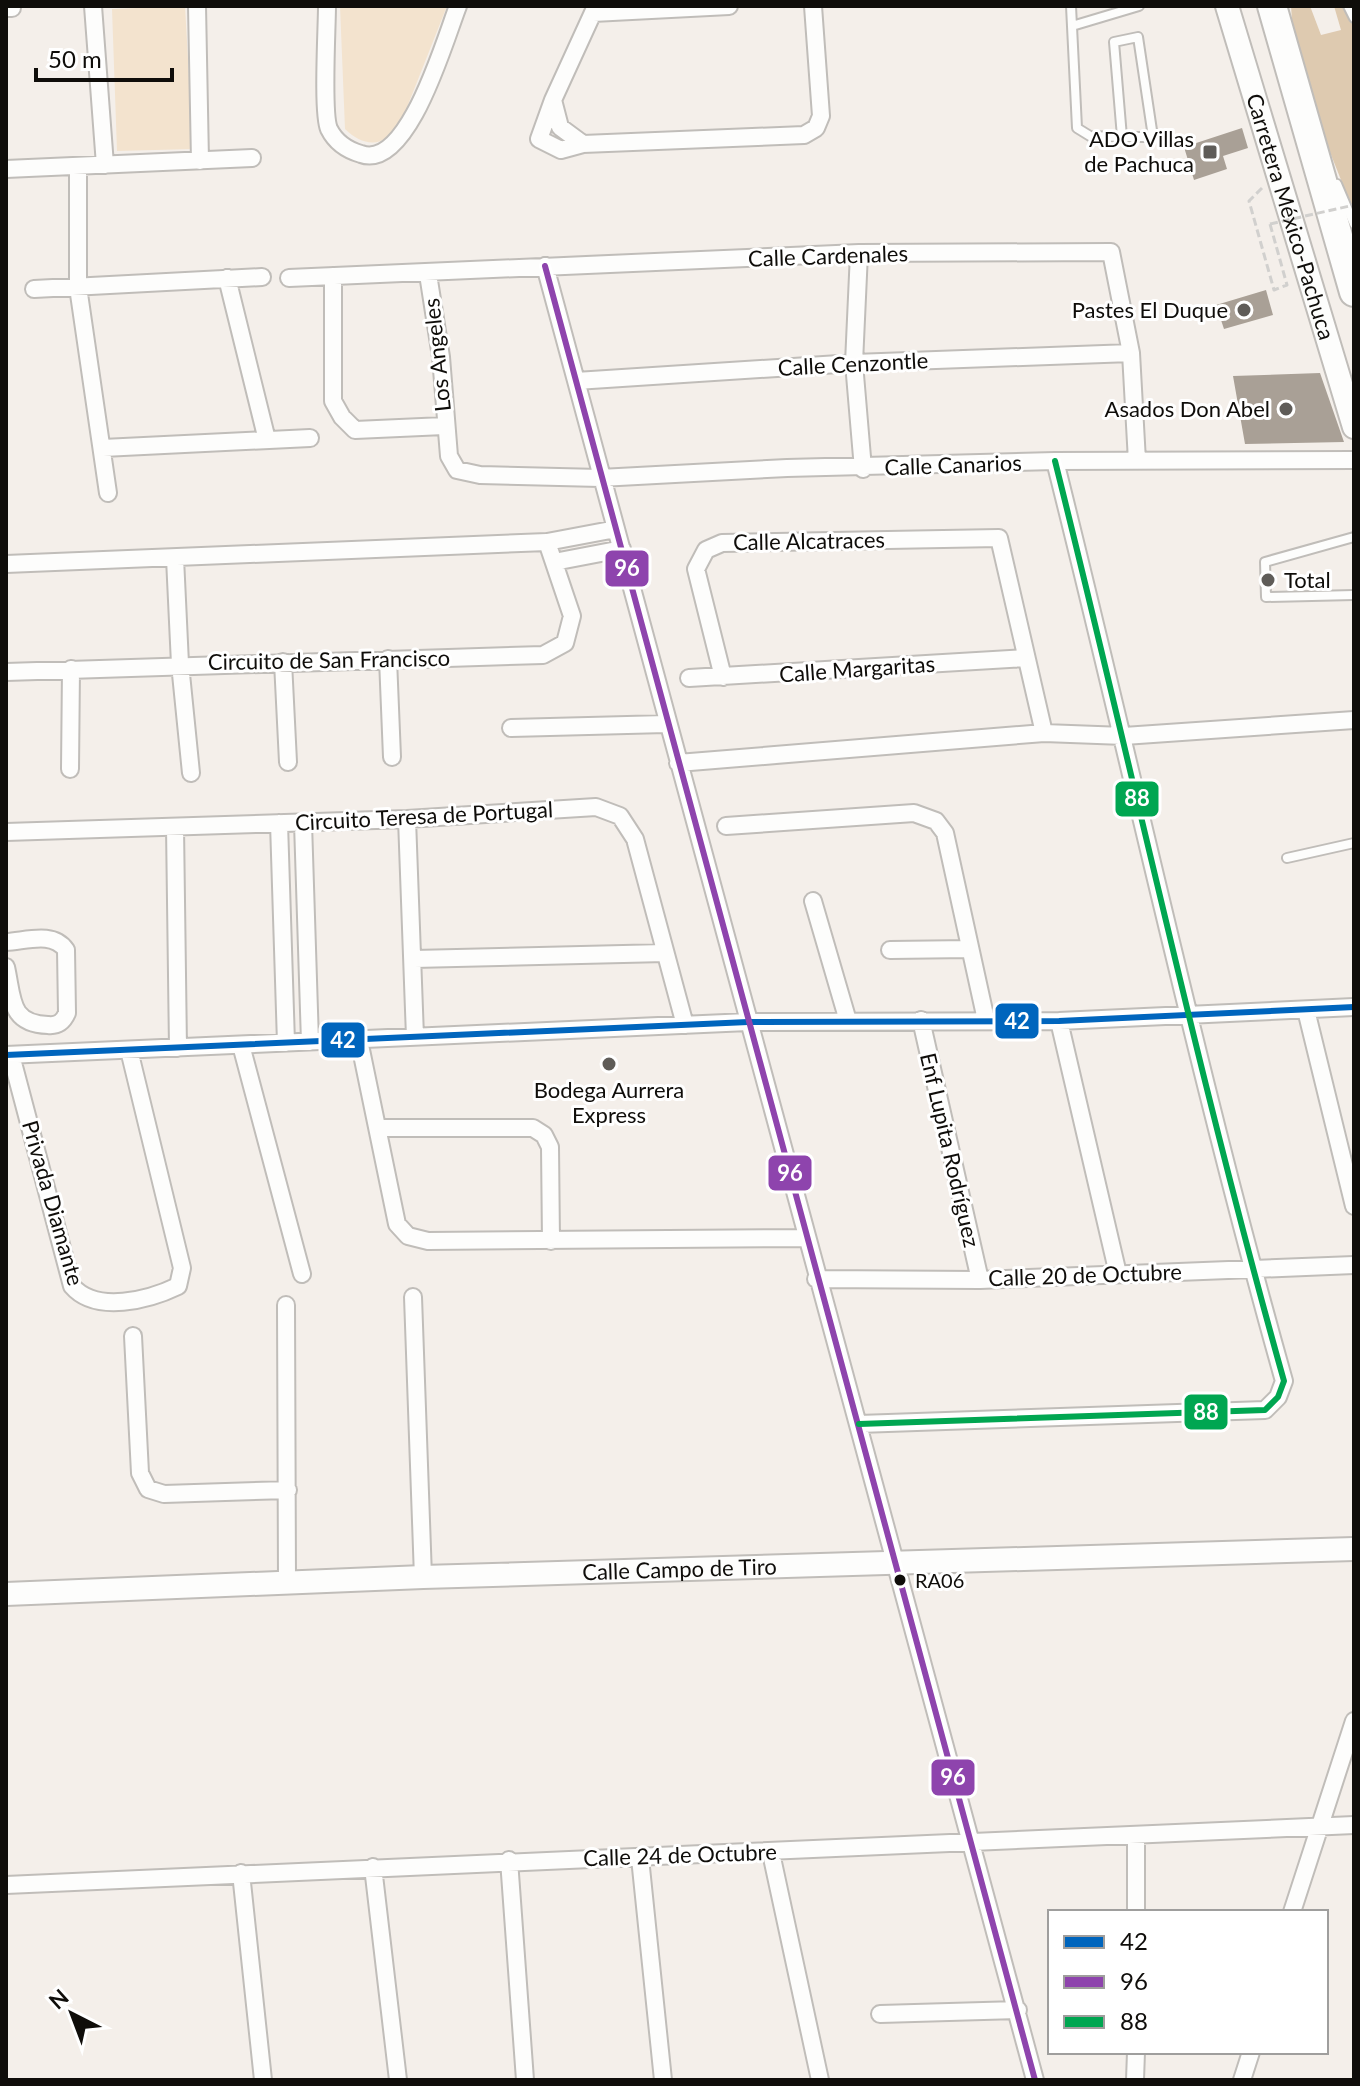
<svg xmlns="http://www.w3.org/2000/svg" width="1360" height="2086" font-family="Lato,sans-serif">
	<style>
		.green { fill: #f3e3ce }
		.forest { fill: #decab0 }
		.building { fill: #a9a096 }
		.lines { fill: none; stroke-linecap: round; stroke-linejoin: round }
		.lane-casing { stroke: #c0bdb9; stroke-width: 12 }
		.street-casing { stroke: #c0bdb9; stroke-width: 20 }
		.secondary-casing { stroke: #c0bdb9; stroke-width: 26 }
		.highway-casing { stroke: #c0bdb9; stroke-width: 32 }
		.path { stroke: #d1d0ce; stroke-width: 3; stroke-dasharray: 8 4; stroke-linecap: butt }
		.lane { stroke: #fdfdfc; stroke-width: 8 }
		.street { stroke: #fdfdfc; stroke-width: 16 }
		.secondary { stroke: #fdfdfc; stroke-width: 22 }
		.highway { stroke: #fdfdfc; stroke-width: 28 }
		.path-bridge { stroke: #d1d0ce; stroke-width: 3; stroke-dasharray: 8 4; stroke-linecap: butt }
		.bus-1-casing { stroke: #fff; stroke-width: 12 }
		.bus-2-casing { stroke: #fff; stroke-width: 12 }
		.bus-3-casing { stroke: #fff; stroke-width: 12 }
		.bus-1 { stroke: #0065bd; stroke-width: 6 }
		.bus-2 { stroke: #8e44ad; stroke-width: 6 }
		.bus-3 { stroke: #00a651; stroke-width: 6 }
		.poi-dot { fill: #5f5c58; stroke: #fff; stroke-width: 3 }
		.bus-dot { fill: #0f0d0a; stroke: #fff; stroke-width: 3 }
		.labels { text-anchor: middle; stroke-width: 6; stroke-linejoin: round; paint-order: stroke }
		.bus-label { font-size: 20px; fill: #0f0d0a; stroke: #fff; text-anchor: start }
		.poi-label { font-size: 22px; fill: #0f0d0a; stroke: #fff; text-anchor: end }
		.street-label { font-size: 22px; fill: #0f0d0a; stroke: #fff }
		.line-badge { stroke: #fff; stroke-width: 3 }
		.badge-label { font-size: 22px; text-anchor: middle; font-weight: bold; fill: #fff }
	</style>
	<rect width="100%" height="100%" fill="#f4efea"/>
	<path class="green" d="M185,6L193,149L117,151L112,9Z
		M340,6H447L400,125C385,148 363,147 345,129Z"/>
	<path class="forest" d="M1291,6H1310L1321,35L1341,30L1334,6H1351L1354,13V214C1330,147 1294,78 1291,6Z"/>
	<path class="building" d="M1242,128L1248,148L1223,156L1227,169L1194,180L1184,147Z
		M1266,290L1273,315L1224,329L1216,305Z
		M1320,373L1344,442L1245,444L1233,376Z"/>
	<g class="lines">
		<defs>
			<path id="lane" d="M1071,6L1077,128L1090,136L1122,137
				M1348,6L1354,18
				M1072,26L1139,6
				M1138,37L1153,137H1122L1114,42Z
				M1337,184L1354,224
				M1354,537L1265,562L1266,597L1354,595
				M1287,858L1354,843"/>
			<path id="street" d="M93,6L105,165
				M197,6L200,161
				M327,6C327,28 322,113 329,129C336,143 347,150 361,154C408,171 445,39 458,6
				M596,6L553,100L560,127L583,144L804,135L816,128L821,116L813,6
				M6,8H12
				M593,13L729,6
				M553,100L539,139L561,150L583,144
				M78,166V287L108,493
				M6,169L252,158
				M859,253L854,363L863,469
				M545,266L1035,2080
				M428,274L441,357L449,456L457,470L480,475L600,478L787,468L1055,461L1354,460
				M333,276V401L342,417L355,430L444,426
				M227,278L267,440
				M289,278L859,253L1111,252L1131,353L1137,461
				M34,289L262,277
				M576,381L854,363L1131,353
				M103,448L310,438
				M175,558L180,664L191,773
				M554,562L622,549
				M6,564L547,542L616,529
				M388,659L392,757
				M283,662L288,762
				M6,672L543,655L565,643L572,616L547,542
				M723,677L696,569L706,550L722,543L999,538L1044,733
				M689,678L1025,658
				M511,728L666,724
				M678,763L1044,733L1124,736L1354,720
				M70,769L71,669
				M407,819L415,1037
				M279,823L286,1043
				M303,823L310,1042
				M726,826L914,813L936,821L945,833L986,1020
				M175,827L178,1048
				M6,832L407,819L596,807L620,816L635,839L685,1025
				M813,901L848,1021
				M6,942C26,941 53,931 66,950L67,1013C63,1022 58,1026 48,1025C9,1024 13,998 6,967
				M890,950L970,949
				M414,959L665,953
				M1306,1010L1354,1206
				M921,1020L980,1280
				M1059,1021L1118,1274
				M359,1040L397,1224L408,1236L428,1241L806,1238
				M241,1045L302,1274
				M6,1055L748,1022L1059,1021L1354,1007
				M11,1055L72,1286C96,1314 149,1300 178,1286L182,1268L129,1050
				M379,1128H533L544,1135L550,1147L551,1241
				M816,1279L980,1280L1354,1265
				M413,1297L423,1577
				M286,1305L287,1582
				M133,1336L140,1473L148,1489L164,1494L288,1490
				M859,1424L1265,1410L1278,1397L1284,1381C1198,1076 1132,768 1055,461
				M771,1853L820,2080
				M640,1858L663,2080
				M509,1860L525,2080
				M373,1867L398,2080
				M241,1873L263,2080
				M6,1885C455,1861 905,1849 1354,1825
				M1136,1912V1837
				M1292,1912L1354,1721
				M880,2014L1018,2010
				M1135,2080L1136,2052
				M1242,2080L1251,2052"/>
			<g id="secondary">
				<path id="s1" d="M1227,6L1354,427"/>
				<path id="s2" d="M6,1594L423,1577L1354,1549"/>
			</g>
			<path id="highway" d="M1272,6L1354,292"/>
		</defs>
		<use href="#lane" class="lane-casing"/>
		<use href="#street" class="street-casing"/>
		<use href="#secondary" class="secondary-casing"/>
		<use href="#highway" class="highway-casing"/>
		<path class="path" d="M1262,188L1249,201L1274,290L1287,285L1270,224"/>
		<use href="#lane" class="lane"/>
		<use href="#street" class="street"/>
		<use href="#secondary" class="secondary"/>
		<use href="#highway" class="highway"/>
		<path class="path-bridge" d="M1270,224L1354,205"/>
		<defs>
			<path id="bus-1" d="M6,1055L748,1022L1059,1021L1354,1007"/>
			<path id="bus-2" d="M545,266L1035,2080"/>
			<path id="bus-3" d="M859,1424L1265,1410L1278,1397L1284,1381C1198,1076 1132,768 1055,461"/>
		</defs>
		<use href="#bus-1" class="bus-1-casing"/>
		<use href="#bus-2" class="bus-2-casing"/>
		<use href="#bus-3" class="bus-3-casing"/>
		<use href="#bus-1" class="bus-1"/>
		<use href="#bus-2" class="bus-2"/>
		<use href="#bus-3" class="bus-3"/>
	</g>
	<g class="poi-dot">
		<rect x="1202" y="144" width="16" height="16" rx="4"/>
		<circle cx="1244" cy="310" r="8"/>
		<circle cx="1286" cy="409" r="8"/>
		<circle cx="1268" cy="580" r="8"/>
		<circle cx="609" cy="1064" r="8"/>
	</g>
	<circle class="bus-dot" cx="900" cy="1580" r="7"/>
	<g class="labels">
		<g class="bus-label">
			<text x="915" y="1588">RA06</text>
		</g>
		<g class="poi-label">
			<text x="1194" y="147">ADO Villas<tspan x="1194" dy="25">de Pachuca</tspan></text>
			<text x="1228" y="318">Pastes El Duque</text>
			<text x="1270" y="417">Asados Don Abel</text>
			<text x="1284" y="588" text-anchor="start">Total</text>
			<text x="609" y="1098" text-anchor="middle">Bodega Aurrera<tspan x="609" dy="25">Express</tspan></text>
		</g>
		<g class="street-label">
			<text dy="8" stroke="none"><textPath href="#s1" startOffset="220">Carretera México-Pachuca</textPath></text>
			<text transform="translate(828 256) rotate(-2)" y="8">Calle Cardenales</text>
			<text transform="translate(437 355) rotate(-96)" y="8">Los Angeles</text>
			<text transform="translate(853 364) rotate(-3)" y="8">Calle Cenzontle</text>
			<text transform="translate(953 465) rotate(-2)" y="8">Calle Canarios</text>
			<text transform="translate(809 541) rotate(-1)" y="8">Calle Alcatraces</text>
			<text transform="translate(329 660) rotate(-1)" y="8">Circuito de San Francisco</text>
			<text transform="translate(857 669) rotate(-4)" y="8">Calle Margaritas</text>
			<text transform="translate(424 816) rotate(-3)" y="8">Circuito Teresa de Portugal</text>
			<text transform="translate(950 1150) rotate(77)" y="8">Enf Lupita Rodríguez</text>
			<text transform="translate(53 1203) rotate(74)" y="8">Privada Diamante</text>
			<text transform="translate(1085 1275) rotate(-2)" y="8">Calle 20 de Octubre</text>
			<text dy="8" stroke="none"><textPath href="#s2" startOffset="674">Calle Campo de Tiro</textPath></text>
			<text transform="translate(680 1855) rotate(-2)" y="8">Calle 24 de Octubre</text>
		</g>
	</g>
	<g class="line-badge">
		<rect x="604" y="549" width="46" height="39" rx="8" fill="#8e44ad"/>
		<rect x="1114" y="780" width="46" height="38" rx="8" fill="#00a651"/>
		<rect x="994" y="1002" width="46" height="38" rx="8" fill="#0065bd"/>
		<rect x="320" y="1021" width="46" height="38" rx="8" fill="#0065bd"/>
		<rect x="767" y="1154" width="46" height="38" rx="8" fill="#8e44ad"/>
		<rect x="1183" y="1393" width="46" height="38" rx="8" fill="#00a651"/>
		<rect x="930" y="1758" width="46" height="39" rx="8" fill="#8e44ad"/>
	</g>
	<g class="badge-label">
		<text x="627" y="576">96</text>
		<text x="1137" y="806">88</text>
		<text x="1017" y="1029">42</text>
		<text x="343" y="1048">42</text>
		<text x="790" y="1181">96</text>
		<text x="1206" y="1420">88</text>
		<text x="953" y="1785">96</text>
	</g>
	<rect width="1360" height="2086" fill="none" stroke="#0f0d0a" stroke-width="16"/>
	<rect x="1048" y="1910" width="280" height="144" fill="#ffffff" stroke="#9f9e9d" stroke-width="2"/>
	<rect x="1064" y="1936" width="40" height="12" fill="#0065bd" stroke="#9f9e9d" stroke-width="2"/>
	<text x="1120" y="1950" font-size="24" fill="#0f0d0a">42</text>
	<rect x="1064" y="1976" width="40" height="12" fill="#8e44ad" stroke="#9f9e9d" stroke-width="2"/>
	<text x="1120" y="1990" font-size="24" fill="#0f0d0a">96</text>
	<rect x="1064" y="2016" width="40" height="12" fill="#00a651" stroke="#9f9e9d" stroke-width="2"/>
	<text x="1120" y="2030" font-size="24" fill="#0f0d0a">88</text>
	<g transform="translate(72 2014) rotate(318)" stroke="#ffffff" stroke-width="6" paint-order="stroke">
	<path d="M0-6L14 30L0 20L-14 30Z" fill="#0f0d0a"/>
	<text y="-12" font-size="22" font-weight="bold" text-anchor="middle" fill="#0f0d0a">N</text>
	</g>
	<path d="M36 68v12h136v-12" fill="none" stroke="#0f0d0a" stroke-width="4"/>
	<text x="48" y="68" font-size="24" fill="#0f0d0a" stroke="#ffffff" stroke-width="6" paint-order="stroke">50 m</text>
</svg>
